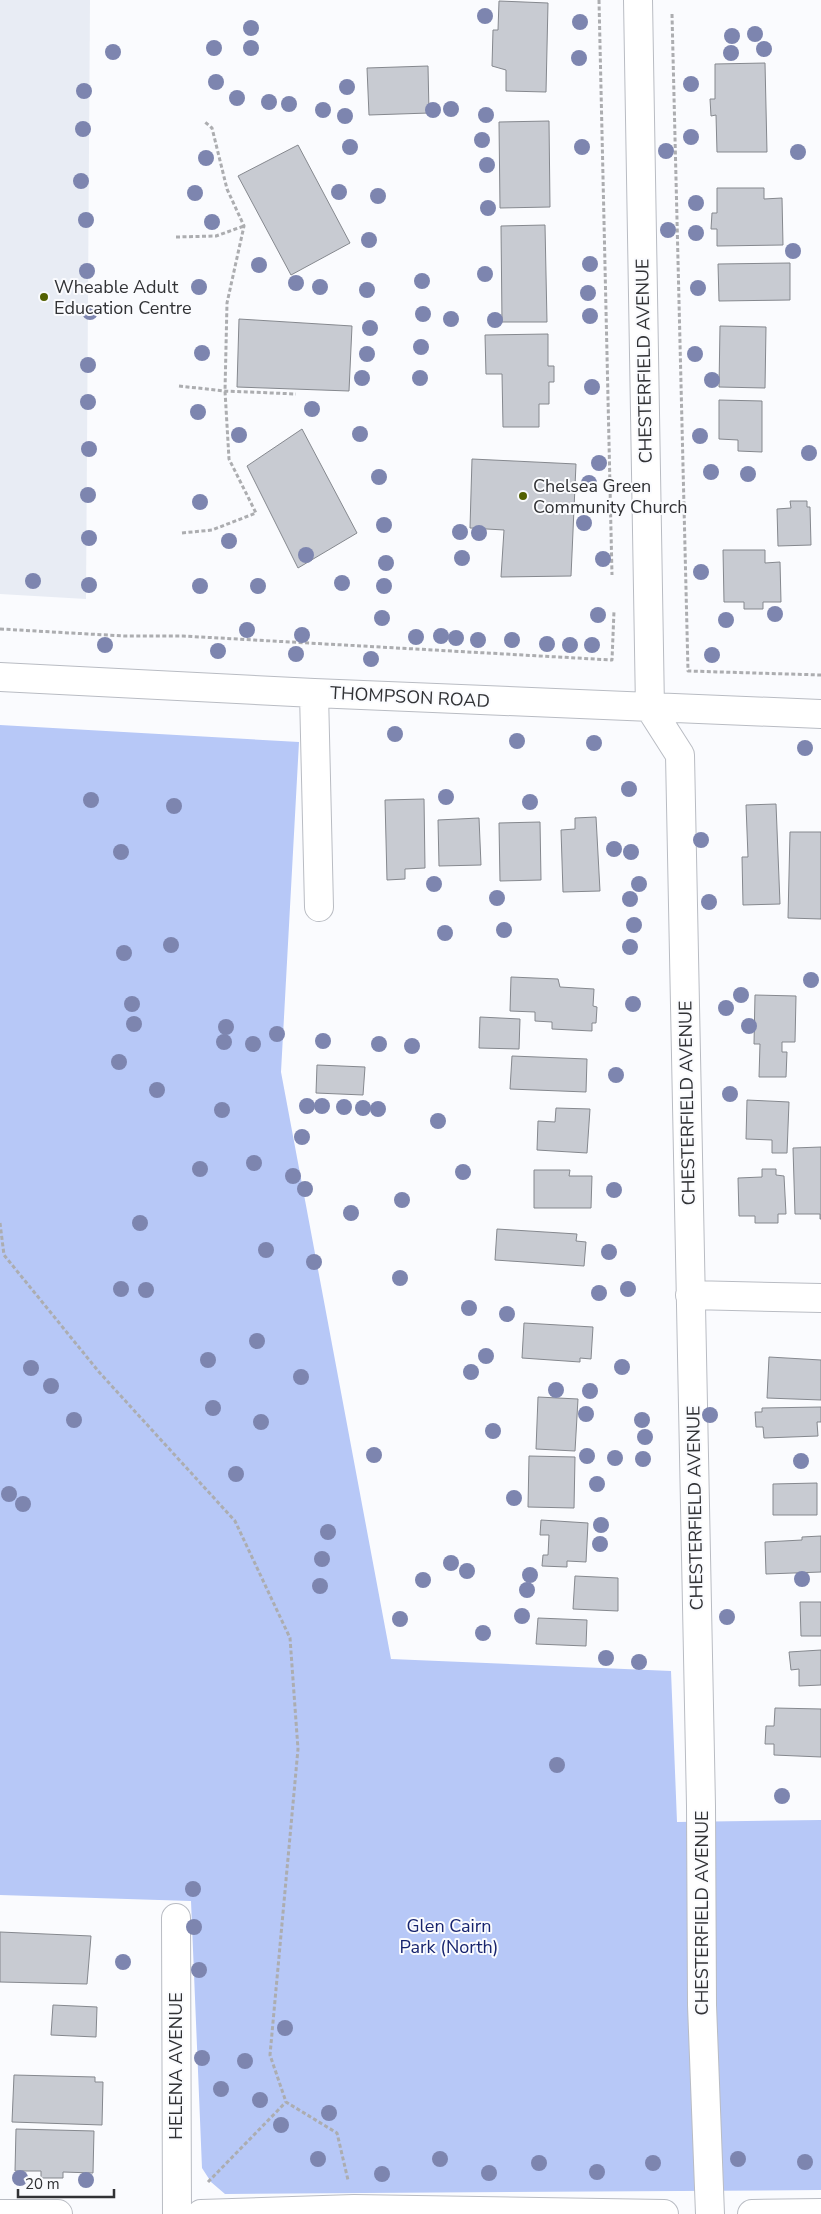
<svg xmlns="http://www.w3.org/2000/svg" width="821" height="2214" font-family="'Nunito Sans',sans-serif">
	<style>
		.built { fill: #e8ecf4 }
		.green { fill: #b7c8f7 }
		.building { fill: #c8cbd2; stroke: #85888e }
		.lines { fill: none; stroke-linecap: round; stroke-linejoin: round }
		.minor-casing { stroke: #b9bcc3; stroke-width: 30 }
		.path { stroke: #acadb0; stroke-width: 3; stroke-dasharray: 4 2.5; stroke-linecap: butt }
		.minor { stroke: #fff; stroke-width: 28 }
		.tree { fill: #7d85af }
		.poi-dot { fill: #536102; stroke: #fafbfe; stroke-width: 2 }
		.labels { text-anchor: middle; stroke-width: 4; stroke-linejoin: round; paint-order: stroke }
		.poi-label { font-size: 18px; fill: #313235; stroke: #fafbfe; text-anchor: start }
		.street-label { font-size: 18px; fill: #313235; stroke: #fafbfe }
		.park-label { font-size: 18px; fill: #17246e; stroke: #fafbfe }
	</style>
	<rect width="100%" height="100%" fill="#fafbfe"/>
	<path class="built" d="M0,0H90L86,599L0,594Z"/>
	<path class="green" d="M0,725L299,742L281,1072L391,1659L671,1671L677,1822L821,1820V2190L225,2194L211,2182L202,2168L191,1901L0,1895Z"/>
	<path class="building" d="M499,1L548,3L546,92L506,91V70L492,66L493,30H498Z
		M765,63L767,152H717L716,115L711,116L710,99H715V64Z
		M428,66L429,113L369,115L367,68Z
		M549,121L550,207L500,208L499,122Z
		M298,145L350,243L291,275L238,176Z
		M717,188H764V199L782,198L783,245L717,246V229H711L712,213H717Z
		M545,225L547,322H502L501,226Z
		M790,263V300L719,301L718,264Z
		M239,319L352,326L349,391L237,387Z
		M720,326L766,327L765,388L719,387Z
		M548,334V366H554V382H549V404H539V427H503L502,374H486L485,335Z
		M719,400L762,401V452L738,451V440L719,439Z
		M302,429L357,533L298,568L247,466Z
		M472,459L576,464L571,576L501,577L504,530L470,528Z
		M790,501H807V507H810L811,545L778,546L777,509L791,508Z
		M723,550H765V563L780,562L781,602H763V609H744V602H724Z
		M424,799L425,868L405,869V879L387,880L385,800Z
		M776,804L780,904L743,905L742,857H748L746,805Z
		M596,817L600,891L563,892L561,830L575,829V818Z
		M479,818L481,865L439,866L438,820Z
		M540,822L541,880L500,881L499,823Z
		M790,832H821V919L788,918Z
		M511,977L558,979L560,987L594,989L593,1006L597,1007L596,1023H592V1031L552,1029V1022L535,1021V1012L510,1011Z
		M755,995L796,996L795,1042H782V1052H787L786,1077H759L760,1044H754Z
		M480,1017L520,1019L519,1049L479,1048Z
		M512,1056L587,1059L586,1092L510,1089Z
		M317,1065L365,1067L363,1095L316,1093Z
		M747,1100L789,1102L787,1153H772V1140L746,1139Z
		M556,1108L590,1109L587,1153L537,1150L538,1121L555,1122Z
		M821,1147V1219H820V1214H795L793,1148Z
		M762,1169H776V1175L784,1176L786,1214H778V1223H755V1216H739L738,1178L762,1177Z
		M534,1170H570L569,1176H592L591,1208H534Z
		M497,1229L577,1234L576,1241L586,1242L584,1266L495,1260Z
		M524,1323L593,1327L591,1359L580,1358V1362L522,1358Z
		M769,1357L821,1360V1400L767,1398Z
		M538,1397L578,1399L575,1451L536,1449Z
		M821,1407V1422H817L818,1436L764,1438L763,1427H756L755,1412H762V1408Z
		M529,1456L575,1457L574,1508L528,1507Z
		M817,1483V1515H773V1484Z
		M541,1520L588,1523L586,1562L567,1561V1567L542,1566L543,1555H548L549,1535H540Z
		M821,1536V1572L766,1574L765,1542L802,1540V1537Z
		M575,1576L618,1578V1611L573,1609Z
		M800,1602H821V1636H801Z
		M538,1618L587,1620L586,1646L536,1644Z
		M821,1650V1685L799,1686V1669L791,1670L789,1652Z
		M775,1708L821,1709V1757L774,1755V1744H765L766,1726H774Z
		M0,1932L91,1936L87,1984L0,1982Z
		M53,2005L97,2007L96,2037L51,2035Z
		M14,2075L95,2077V2082H103L102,2125L12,2122Z
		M16,2129L94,2131L93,2173L63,2172V2178H41V2171H15Z"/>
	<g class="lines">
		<defs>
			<path id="minor" d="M638,0L650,708L680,755L701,1806L702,2005L710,2214
				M0,677L314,693L821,714
				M314,693L319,907
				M690,1295L821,1298
				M176,1918L177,2214
				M0,2214H58
				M201,2214L354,2209L664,2214
				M752,2214L821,2213"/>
		</defs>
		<use href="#minor" class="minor-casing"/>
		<path class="path" d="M599,0L612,575
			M672,14L688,671L821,675
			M176,237L216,236L244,226
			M179,386L225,391L296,394
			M182,533L212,530L256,513L229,459L225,391L227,303L244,226L227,189L212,128L205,122
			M0,629L124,636H183L612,660L614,611
			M0,1223L4,1255L99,1372L235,1521L290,1638L298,1749L270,2055L286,2102L337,2133L348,2180
			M208,2182L286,2102"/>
		<use href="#minor" class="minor"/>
	</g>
	<g class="tree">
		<circle cx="485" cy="16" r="8"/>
		<circle cx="580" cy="22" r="8"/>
		<circle cx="251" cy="28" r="8"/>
		<circle cx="755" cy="34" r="8"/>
		<circle cx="732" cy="36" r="8"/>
		<circle cx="214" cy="48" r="8"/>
		<circle cx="251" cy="48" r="8"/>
		<circle cx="764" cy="49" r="8"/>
		<circle cx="113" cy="52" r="8"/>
		<circle cx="731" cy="53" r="8"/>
		<circle cx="579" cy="58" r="8"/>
		<circle cx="216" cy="82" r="8"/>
		<circle cx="691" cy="84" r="8"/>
		<circle cx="347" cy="87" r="8"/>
		<circle cx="84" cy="91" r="8"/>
		<circle cx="237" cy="98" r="8"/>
		<circle cx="269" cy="102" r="8"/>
		<circle cx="289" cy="104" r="8"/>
		<circle cx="451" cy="109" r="8"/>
		<circle cx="323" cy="110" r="8"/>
		<circle cx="433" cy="110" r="8"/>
		<circle cx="486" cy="115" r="8"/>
		<circle cx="345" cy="116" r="8"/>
		<circle cx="83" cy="129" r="8"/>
		<circle cx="691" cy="137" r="8"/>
		<circle cx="482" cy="140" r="8"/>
		<circle cx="350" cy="147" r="8"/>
		<circle cx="582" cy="147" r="8"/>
		<circle cx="666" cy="151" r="8"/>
		<circle cx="798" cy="152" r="8"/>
		<circle cx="206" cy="158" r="8"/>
		<circle cx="487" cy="165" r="8"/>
		<circle cx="81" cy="181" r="8"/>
		<circle cx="339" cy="192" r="8"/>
		<circle cx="195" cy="193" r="8"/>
		<circle cx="378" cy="196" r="8"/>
		<circle cx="696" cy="203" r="8"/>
		<circle cx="488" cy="208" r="8"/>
		<circle cx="86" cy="220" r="8"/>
		<circle cx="212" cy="222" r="8"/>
		<circle cx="668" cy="230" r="8"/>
		<circle cx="696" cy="233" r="8"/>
		<circle cx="369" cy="240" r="8"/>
		<circle cx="793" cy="251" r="8"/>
		<circle cx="590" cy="264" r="8"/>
		<circle cx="259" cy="265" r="8"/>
		<circle cx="87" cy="271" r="8"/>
		<circle cx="485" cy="274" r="8"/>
		<circle cx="422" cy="281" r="8"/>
		<circle cx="296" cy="283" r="8"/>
		<circle cx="199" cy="287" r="8"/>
		<circle cx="320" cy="287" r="8"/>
		<circle cx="698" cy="288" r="8"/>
		<circle cx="367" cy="290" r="8"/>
		<circle cx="588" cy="293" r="8"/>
		<circle cx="90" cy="312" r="8"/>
		<circle cx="423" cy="314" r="8"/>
		<circle cx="590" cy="316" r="8"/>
		<circle cx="451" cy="319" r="8"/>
		<circle cx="495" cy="320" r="8"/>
		<circle cx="370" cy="328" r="8"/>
		<circle cx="421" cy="347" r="8"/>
		<circle cx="202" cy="353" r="8"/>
		<circle cx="367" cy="354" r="8"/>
		<circle cx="695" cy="354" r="8"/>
		<circle cx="88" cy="365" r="8"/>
		<circle cx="362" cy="378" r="8"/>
		<circle cx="420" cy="378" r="8"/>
		<circle cx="712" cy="380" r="8"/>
		<circle cx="592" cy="387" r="8"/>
		<circle cx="88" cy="402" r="8"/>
		<circle cx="312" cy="409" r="8"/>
		<circle cx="198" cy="412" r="8"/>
		<circle cx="360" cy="434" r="8"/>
		<circle cx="239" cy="435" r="8"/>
		<circle cx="700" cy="436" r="8"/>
		<circle cx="89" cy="449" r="8"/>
		<circle cx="809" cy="453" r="8"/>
		<circle cx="599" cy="463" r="8"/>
		<circle cx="711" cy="472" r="8"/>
		<circle cx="748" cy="474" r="8"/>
		<circle cx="379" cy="477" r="8"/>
		<circle cx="589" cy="483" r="8"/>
		<circle cx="88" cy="495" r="8"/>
		<circle cx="200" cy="502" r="8"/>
		<circle cx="584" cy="523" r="8"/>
		<circle cx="384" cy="525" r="8"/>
		<circle cx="460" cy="532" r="8"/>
		<circle cx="479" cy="533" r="8"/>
		<circle cx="89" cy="538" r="8"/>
		<circle cx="229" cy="541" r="8"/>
		<circle cx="306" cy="555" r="8"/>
		<circle cx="462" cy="558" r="8"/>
		<circle cx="603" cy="559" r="8"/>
		<circle cx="386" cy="563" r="8"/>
		<circle cx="701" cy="572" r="8"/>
		<circle cx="33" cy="581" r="8"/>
		<circle cx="342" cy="583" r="8"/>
		<circle cx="89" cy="585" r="8"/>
		<circle cx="200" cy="586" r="8"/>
		<circle cx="258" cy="586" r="8"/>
		<circle cx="384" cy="586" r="8"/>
		<circle cx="775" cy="614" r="8"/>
		<circle cx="598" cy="615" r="8"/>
		<circle cx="382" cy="618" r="8"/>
		<circle cx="726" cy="620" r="8"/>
		<circle cx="247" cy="630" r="8"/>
		<circle cx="302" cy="635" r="8"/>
		<circle cx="441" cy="636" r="8"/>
		<circle cx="416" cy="637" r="8"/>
		<circle cx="456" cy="638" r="8"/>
		<circle cx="478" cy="640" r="8"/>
		<circle cx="512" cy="640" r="8"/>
		<circle cx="547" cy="644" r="8"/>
		<circle cx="105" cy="645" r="8"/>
		<circle cx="570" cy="645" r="8"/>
		<circle cx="592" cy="645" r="8"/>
		<circle cx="218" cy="651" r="8"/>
		<circle cx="296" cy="654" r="8"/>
		<circle cx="712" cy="655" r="8"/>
		<circle cx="371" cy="659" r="8"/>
		<circle cx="395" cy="734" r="8"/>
		<circle cx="517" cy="741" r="8"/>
		<circle cx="594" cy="743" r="8"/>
		<circle cx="805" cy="748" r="8"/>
		<circle cx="629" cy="789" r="8"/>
		<circle cx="446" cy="797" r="8"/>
		<circle cx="91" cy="800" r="8"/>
		<circle cx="530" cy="802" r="8"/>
		<circle cx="174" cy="806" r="8"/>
		<circle cx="701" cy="840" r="8"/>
		<circle cx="614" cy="849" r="8"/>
		<circle cx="121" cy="852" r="8"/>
		<circle cx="631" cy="852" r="8"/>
		<circle cx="434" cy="884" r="8"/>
		<circle cx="639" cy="884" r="8"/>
		<circle cx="497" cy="898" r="8"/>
		<circle cx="630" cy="899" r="8"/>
		<circle cx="709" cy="902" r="8"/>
		<circle cx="634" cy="925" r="8"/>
		<circle cx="504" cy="930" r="8"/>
		<circle cx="445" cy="933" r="8"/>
		<circle cx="171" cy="945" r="8"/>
		<circle cx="630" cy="947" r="8"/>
		<circle cx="124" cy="953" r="8"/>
		<circle cx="811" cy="980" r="8"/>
		<circle cx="741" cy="995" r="8"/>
		<circle cx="132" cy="1004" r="8"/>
		<circle cx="633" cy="1004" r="8"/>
		<circle cx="726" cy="1008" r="8"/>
		<circle cx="134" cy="1024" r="8"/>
		<circle cx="749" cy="1026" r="8"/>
		<circle cx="226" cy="1027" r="8"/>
		<circle cx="277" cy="1034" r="8"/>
		<circle cx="323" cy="1041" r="8"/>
		<circle cx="224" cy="1042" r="8"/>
		<circle cx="253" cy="1044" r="8"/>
		<circle cx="379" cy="1044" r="8"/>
		<circle cx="412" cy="1046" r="8"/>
		<circle cx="119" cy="1062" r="8"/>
		<circle cx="616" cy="1075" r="8"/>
		<circle cx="157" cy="1090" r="8"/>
		<circle cx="730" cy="1094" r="8"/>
		<circle cx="307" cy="1106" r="8"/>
		<circle cx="322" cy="1106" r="8"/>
		<circle cx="344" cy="1107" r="8"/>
		<circle cx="363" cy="1108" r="8"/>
		<circle cx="378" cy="1109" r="8"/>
		<circle cx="222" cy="1110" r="8"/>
		<circle cx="438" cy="1121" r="8"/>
		<circle cx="302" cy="1137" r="8"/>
		<circle cx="254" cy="1163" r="8"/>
		<circle cx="200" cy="1169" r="8"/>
		<circle cx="463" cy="1172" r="8"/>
		<circle cx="293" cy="1176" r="8"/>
		<circle cx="305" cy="1189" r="8"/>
		<circle cx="614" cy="1190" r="8"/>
		<circle cx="402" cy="1200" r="8"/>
		<circle cx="351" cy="1213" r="8"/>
		<circle cx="140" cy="1223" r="8"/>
		<circle cx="266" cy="1250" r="8"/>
		<circle cx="609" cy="1252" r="8"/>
		<circle cx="314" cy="1262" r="8"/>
		<circle cx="400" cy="1278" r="8"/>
		<circle cx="121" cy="1289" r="8"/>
		<circle cx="628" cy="1289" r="8"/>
		<circle cx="146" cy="1290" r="8"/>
		<circle cx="599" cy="1293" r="8"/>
		<circle cx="469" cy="1308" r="8"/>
		<circle cx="507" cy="1314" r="8"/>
		<circle cx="257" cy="1341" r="8"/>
		<circle cx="486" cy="1356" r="8"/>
		<circle cx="208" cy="1360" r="8"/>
		<circle cx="622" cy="1367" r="8"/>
		<circle cx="31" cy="1368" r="8"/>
		<circle cx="471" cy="1372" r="8"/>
		<circle cx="301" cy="1377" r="8"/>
		<circle cx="51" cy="1386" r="8"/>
		<circle cx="556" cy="1390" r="8"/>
		<circle cx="590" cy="1391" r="8"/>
		<circle cx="213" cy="1408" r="8"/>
		<circle cx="586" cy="1414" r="8"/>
		<circle cx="710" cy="1415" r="8"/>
		<circle cx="74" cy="1420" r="8"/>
		<circle cx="642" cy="1420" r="8"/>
		<circle cx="261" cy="1422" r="8"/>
		<circle cx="493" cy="1431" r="8"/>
		<circle cx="645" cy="1437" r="8"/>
		<circle cx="374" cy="1455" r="8"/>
		<circle cx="587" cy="1456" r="8"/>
		<circle cx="615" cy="1458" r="8"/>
		<circle cx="643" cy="1459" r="8"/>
		<circle cx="801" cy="1461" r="8"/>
		<circle cx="236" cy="1474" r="8"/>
		<circle cx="597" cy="1484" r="8"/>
		<circle cx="9" cy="1494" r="8"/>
		<circle cx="514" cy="1498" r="8"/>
		<circle cx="23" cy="1504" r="8"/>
		<circle cx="601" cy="1525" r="8"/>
		<circle cx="328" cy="1532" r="8"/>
		<circle cx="600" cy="1544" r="8"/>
		<circle cx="322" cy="1559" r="8"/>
		<circle cx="451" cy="1563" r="8"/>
		<circle cx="467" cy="1571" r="8"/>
		<circle cx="530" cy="1575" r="8"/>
		<circle cx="802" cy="1579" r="8"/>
		<circle cx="423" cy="1580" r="8"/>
		<circle cx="320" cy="1586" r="8"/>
		<circle cx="527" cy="1590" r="8"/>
		<circle cx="522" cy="1616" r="8"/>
		<circle cx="727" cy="1617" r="8"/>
		<circle cx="400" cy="1619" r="8"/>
		<circle cx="483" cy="1633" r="8"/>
		<circle cx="606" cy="1658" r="8"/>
		<circle cx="639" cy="1662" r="8"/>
		<circle cx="557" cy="1765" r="8"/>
		<circle cx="782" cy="1796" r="8"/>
		<circle cx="193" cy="1889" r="8"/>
		<circle cx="194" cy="1927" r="8"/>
		<circle cx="123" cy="1962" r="8"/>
		<circle cx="199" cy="1970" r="8"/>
		<circle cx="285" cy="2028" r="8"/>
		<circle cx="202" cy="2058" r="8"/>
		<circle cx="245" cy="2061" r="8"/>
		<circle cx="221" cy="2089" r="8"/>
		<circle cx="260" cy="2100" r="8"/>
		<circle cx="329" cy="2113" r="8"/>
		<circle cx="281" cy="2125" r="8"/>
		<circle cx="318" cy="2159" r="8"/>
		<circle cx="440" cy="2159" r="8"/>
		<circle cx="738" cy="2159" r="8"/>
		<circle cx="805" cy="2162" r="8"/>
		<circle cx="539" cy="2163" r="8"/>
		<circle cx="653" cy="2163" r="8"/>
		<circle cx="597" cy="2172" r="8"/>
		<circle cx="489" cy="2173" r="8"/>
		<circle cx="382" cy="2174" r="8"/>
		<circle cx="20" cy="2178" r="8"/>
		<circle cx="86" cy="2180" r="8"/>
	</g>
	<g class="poi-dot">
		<circle cx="44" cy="297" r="5"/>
		<circle cx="523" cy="496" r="5"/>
	</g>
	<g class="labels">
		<g class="poi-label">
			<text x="54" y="293">Wheable Adult<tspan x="54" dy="21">Education Centre</tspan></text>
			<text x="533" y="492">Chelsea Green<tspan x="533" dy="21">Community Church</tspan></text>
		</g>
		<g class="street-label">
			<text transform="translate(644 361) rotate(-91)" y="6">CHESTERFIELD AVENUE</text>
			<text transform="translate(410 697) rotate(3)" y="6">THOMPSON ROAD</text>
			<text transform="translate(687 1103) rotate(-91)" y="6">CHESTERFIELD AVENUE</text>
			<text transform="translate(695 1508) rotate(-91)" y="6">CHESTERFIELD AVENUE</text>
			<text transform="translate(702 1913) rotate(-90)" y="6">CHESTERFIELD AVENUE</text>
			<text transform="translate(176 2066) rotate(-90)" y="6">HELENA AVENUE</text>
		</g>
		<g class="park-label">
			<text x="449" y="1932">Glen Cairn<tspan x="449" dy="21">Park (North)</tspan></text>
		</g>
	</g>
	<path d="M18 2189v8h96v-8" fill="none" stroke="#313235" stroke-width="2.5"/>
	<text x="25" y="2189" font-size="15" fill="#313235" stroke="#fafbfe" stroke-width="4" paint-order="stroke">20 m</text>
</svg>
